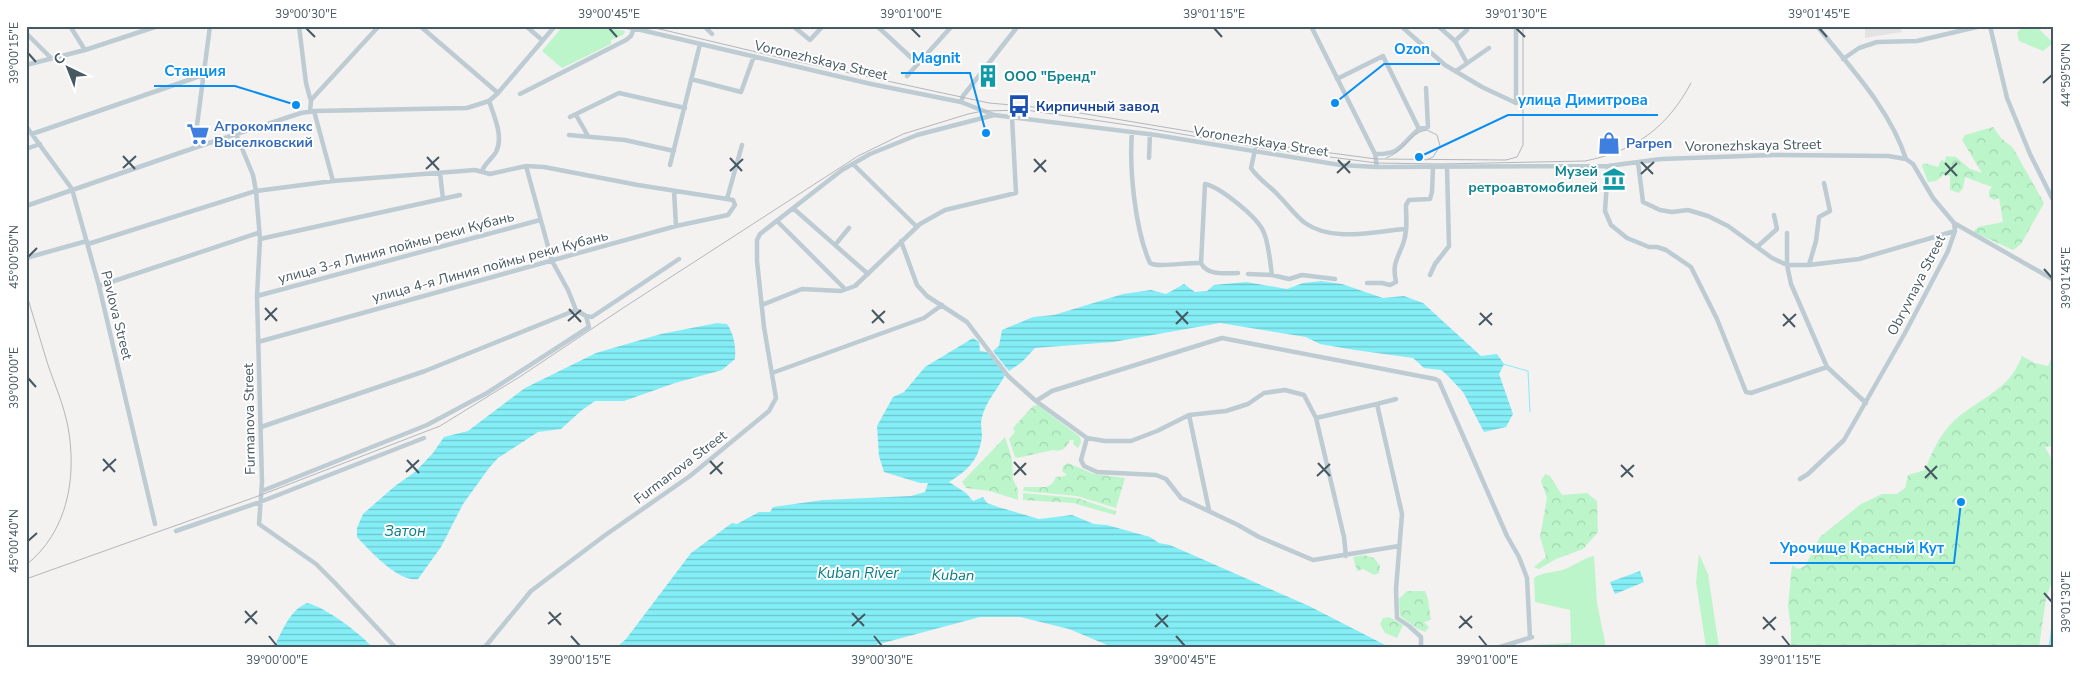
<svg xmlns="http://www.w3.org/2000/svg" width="2080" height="673" font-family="'Nunito Sans',sans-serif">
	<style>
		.education { fill: #e5e2e3 }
		.green { fill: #bcf5ca }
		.forest { fill: url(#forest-crowns) }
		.water { fill: url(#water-rules) }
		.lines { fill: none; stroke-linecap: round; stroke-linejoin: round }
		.stream { stroke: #84eef6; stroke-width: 1 }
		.canal { stroke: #84eef6; stroke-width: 5 }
		.minor { stroke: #bdcbd2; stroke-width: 4.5 }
		.tram { stroke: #b2b7bc; stroke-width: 1 }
		.rail { stroke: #b2b7bc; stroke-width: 1 }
		.ticks { fill: none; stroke: #465861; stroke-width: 2 }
		.labels { text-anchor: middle; stroke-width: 4; stroke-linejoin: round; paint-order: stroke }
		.street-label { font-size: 14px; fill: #465861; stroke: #fff }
		.culture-label { font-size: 14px; font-weight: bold; fill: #0d838f; stroke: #fff; text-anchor: start }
		.transit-label { font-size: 14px; font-weight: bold; fill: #164399; stroke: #fff; text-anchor: start }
		.shop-label { font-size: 14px; font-weight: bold; fill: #366cbe; stroke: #fff; text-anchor: start }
		.water-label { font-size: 15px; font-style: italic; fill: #057e87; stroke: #fff }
		.leader { fill: none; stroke: #078ef2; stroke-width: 2 }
		.callout-dot { fill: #078ef2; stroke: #fff; stroke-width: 2 }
		.callout-label { font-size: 15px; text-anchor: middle; font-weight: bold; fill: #078ef2; stroke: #fff; stroke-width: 4; stroke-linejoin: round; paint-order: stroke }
		.neatline { fill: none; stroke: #465861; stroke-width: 2 }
		.ticks-label { font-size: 12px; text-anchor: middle; fill: #465861 }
	</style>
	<defs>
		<pattern id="forest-crowns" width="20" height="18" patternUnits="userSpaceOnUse" patternTransform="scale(1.25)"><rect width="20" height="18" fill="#bcf5ca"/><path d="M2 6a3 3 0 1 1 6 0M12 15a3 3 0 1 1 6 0" fill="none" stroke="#a3d4b0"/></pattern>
		<pattern id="water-rules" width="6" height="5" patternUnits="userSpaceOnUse" patternTransform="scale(1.25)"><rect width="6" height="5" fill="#84eef6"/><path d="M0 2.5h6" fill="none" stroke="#6ec4cb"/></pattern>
	</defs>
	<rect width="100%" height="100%" fill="#f4f1f1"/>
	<path class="education" d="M1865,26H1900L1902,32L1865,38Z"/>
	<path class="green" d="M563,26H594L625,31L623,35L611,40V44L562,68L542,51Z
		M2023,26H2036L2053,43L2043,51L2019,41L2017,33Z
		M1699,554L1708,574L1719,647H1706L1696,582Z
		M1594,556L1597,603L1606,647H1528L1531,645L1571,643L1570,610L1535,602L1534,578C1544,571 1555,573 1565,569C1575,565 1584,558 1594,556Z"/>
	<path class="forest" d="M1993,127L2001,138L2013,148L2044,203L2021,244L2013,250L1973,232L1978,227L2003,222L1999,198L1994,200L1989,196V191L1992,187L1965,177L1963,188L1959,193L1950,190V176L1945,174L1936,181L1928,182L1922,166L1924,163L1938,167L1941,160L1945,161L1946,156L1956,157L1970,169L1982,173L1962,140L1965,135Z
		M2054,353V446L2045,447L2054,463V575L2046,599L2039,647H1791V628L1788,606L1792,565L1798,569L1805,566L1820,537L1861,504L1882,494H1897L1905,488L1908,475L1925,470C1930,457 1936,443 1945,431C1968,400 2007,397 2022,356L2035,363L2048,366Z
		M1038,405L1080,437L1081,443L1078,448L1073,444L1074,440H1070C1067,447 1061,453 1053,450L1017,458L1015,457L1009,439L1015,432L1013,428L1033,406Z
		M1005,437L1012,459L1013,479L1018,490V500L990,491L966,488L962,482Z
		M1068,463L1094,474L1125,478L1116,508L1077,496L1023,491L1024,487H1046L1052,484L1056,477L1065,476L1066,474L1062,471L1063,466Z
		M1545,474L1550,476L1562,495L1587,493L1597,501L1598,532L1583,549L1556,559L1539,569L1534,567L1546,557L1540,537L1547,498L1541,481Z
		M1023,493L1077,498L1116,511L1115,515L1073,503L1023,500Z
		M1364,555L1374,558L1380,566L1379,573L1374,575L1363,569L1357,571L1353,557Z
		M1407,591H1425L1428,599L1431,620L1424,622L1429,627L1425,632L1418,629L1400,616L1399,599Z
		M1389,617L1403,625L1397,638L1385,633L1380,624L1383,618Z"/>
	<path class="water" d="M1321,281L1342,284L1383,298L1404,296L1423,303L1481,356L1497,354L1504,364L1499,374L1513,414L1506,427L1484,432L1463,392L1446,374L1441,370L1424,368L1413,358L1355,350L1320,344L1306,337L1220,323L1113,342L1035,348L1022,362L1009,371L993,351L999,346L1002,330L1033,317L1054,315L1123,294L1151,290L1166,294L1184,284L1195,292L1207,291L1214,285L1246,282L1287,289L1303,283Z
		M717,323L727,324C734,334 736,347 735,359L722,370L675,383L624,401H595L582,410L561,429L538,432L498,458L489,468L463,504L441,547L418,579C399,583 369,550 357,537V528L363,514L395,486L415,472L433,453L444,437L468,431L525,388L596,353L661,334Z
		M973,338L979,342L980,351L987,352L1005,375C998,389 986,401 982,417C980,423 982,430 982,436C979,460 968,470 949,482L966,493L973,501L983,497L987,503L998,507L1039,519L1072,515L1094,524L1107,525L1150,537L1159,543L1170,545L1309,606L1389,647H1112L1069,629L1020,617H980L868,647H617L626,639L691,553L732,523L737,524L759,512H770L773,507L823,500L911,496L925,492L928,483H920L884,472L879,456L877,426L893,397L904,392L925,367Z
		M1640,571L1644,582L1615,594L1610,582Z
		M307,603C325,607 360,633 372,647H274C283,630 289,611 307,603Z"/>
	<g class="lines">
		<path class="stream" d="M1503,364L1528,371L1530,412"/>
		<path class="canal" d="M2051,647L2054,625"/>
		<path class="minor" d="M70,26L85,50
			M299,26L306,83L310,98
			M420,26L498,93
			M526,26L542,40
			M624,26L871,84L961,102L994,115L1156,135L1340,165L1377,167L1608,166L1661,159L1774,155L1888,156L1906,159L1913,164L1933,198L1954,223L1955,231L1948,251L1905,333L1844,440L1808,474L1800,479
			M704,26L712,34
			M793,26L810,40L823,26
			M877,26L918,64
			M1311,26L1375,154L1377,167
			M1401,26L1445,65L1482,87L1516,103V26
			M1438,26L1455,41L1467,63
			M1817,26C1850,67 1890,109 1906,159
			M1990,26L2007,98L2030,154L2054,202
			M26,33L51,58
			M1455,41L1467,30V26
			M1843,59L1859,48L1877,42L1917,41L1981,26
			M26,65L85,50L158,26
			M1456,71L1489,48
			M907,76L952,26
			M691,79L741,92L754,56
			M1337,79L1383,56L1419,129C1400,145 1401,155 1375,154
			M520,94L626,40L631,36L634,28
			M961,102L963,96L1018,26
			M314,111L333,181
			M310,112L311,100L379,26
			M576,115L588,136
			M570,117L619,93L685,108
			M26,126L72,189L99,286L155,524
			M1419,129L1428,127L1426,88
			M1132,132C1129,168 1135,230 1150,263C1156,268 1189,262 1201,263
			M32,134L203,75
			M236,134L253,175L256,191L260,239L257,296L262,482L259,524L316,564L335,583L395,647
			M569,135L625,140L674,151
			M194,148L210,26
			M26,149L40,144
			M1255,150L1251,168C1258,179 1270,186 1278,195C1287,204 1295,215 1305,223C1334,243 1374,231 1406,229
			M1149,158L1150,134
			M1638,162L1643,202L1660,210L1672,212L1688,210L1708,216L1728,226L1772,258L1787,265H1809L1859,259L1955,231
			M853,164L917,227
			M670,165L700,44
			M526,166L552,261L568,290L576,310
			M1608,166L1605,211L1611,225L1627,238L1649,247H1657L1666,250L1691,267L1717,319L1746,392L1751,393L1827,367
			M482,171C485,163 492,159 496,152C504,137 494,116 489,101
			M440,173L443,199
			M674,191L676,226
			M727,199L742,145
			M26,206L194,148L301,113L314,111L467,108L489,101L498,93L555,26
			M794,209L868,274
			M777,221L845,289
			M1954,223L2054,280
			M1787,233V265L1791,284L1827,367L1866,403
			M260,239L460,195
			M901,241L917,285L927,296L967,322L1008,376L1036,401L1087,438L1105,441H1131L1157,431L1189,415L1226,411L1248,404L1264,393L1285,390L1304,395L1316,418L1344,537L1346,556
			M88,244L256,191L333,181L475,170L490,174L526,166L544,167L638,185L727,199L733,200L735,205L728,215L676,226L258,342
			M835,245L849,228
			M1757,247L1777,229L1774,215
			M26,258L87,241
			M1809,265L1816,241L1819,217L1830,211L1824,183
			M1238,273C1226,273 1207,276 1201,263L1205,184C1220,187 1259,218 1264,233C1269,245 1270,262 1272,275
			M1248,274L1272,275L1289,279L1302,275L1335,279
			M1430,275L1435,264L1449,246L1447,167
			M1367,283H1382L1390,285L1396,282C1392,264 1397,260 1403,244C1408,231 1406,218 1406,205L1409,200L1430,199L1432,192L1433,167
			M99,286L258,233
			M257,296L540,220
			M762,305L802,289L841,291L855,286L920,224L945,210L1016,193L1012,117
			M576,310L586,316L592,317L679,259
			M772,373L924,318L942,305
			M1036,401L1052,391L1222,338L1435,379L1439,381L1507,536L1519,557L1527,578L1530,638
			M1377,404L1396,399
			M1189,415L1209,510
			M1316,418L1377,404L1402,514L1396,589L1397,618L1409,626L1421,637V647
			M261,427L425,371L576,310
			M1087,438L1081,460L1084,466L1097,472L1156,475L1166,479L1181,498L1238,525L1259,537L1313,560L1399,546
			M262,491L427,425L487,393L589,327L586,316
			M176,531L260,502L424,438
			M485,647L531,591L604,536L690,476L769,411L776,398L764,327L757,261V240L760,234L842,170L870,154L917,135L994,115
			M1500,647L1532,637"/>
		<path class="tram" d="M647,26L790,60L989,103L1056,109L1271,145L1376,159L1506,160L1517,157L1523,145V26
			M1386,158C1403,153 1409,132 1427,130L1437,135L1440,146L1433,157L1426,160"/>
		<path class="rail" d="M26,565C68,532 77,477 68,427C64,406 55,385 48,365C41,343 35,321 28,299
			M26,579L261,495L440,426L521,376L623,308L858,156L903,134L968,114L983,111L1026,110L1141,127L1267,149L1377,163L1441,164L1585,161C1635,151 1667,128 1691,83"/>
	</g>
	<path class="ticks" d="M306,28L315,37M609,28L617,37M911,28L920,37M1214,28L1222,37M1516,28L1525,37M1819,28L1827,37M28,53L36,62M2043,83L2052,75M123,156L135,169M427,157L439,170M730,158L742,171M1034,159L1046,172M1338,160L1350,173M1641,162L1653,174M1945,163L1957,176M123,168L136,156M426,169L439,157M730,171L743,159M1034,172L1046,160M1337,173L1350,161M1641,174L1654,162M1945,175L1957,163M28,257L37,248M2044,269L2052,278M265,308L277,321M569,309L581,322M872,310L884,323M1176,311L1188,324M1480,313L1492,325M1783,314L1795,327M265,320L277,308M568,321L581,310M872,323L885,311M1176,324L1188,312M1479,325L1492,313M1783,326L1796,314M28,378L36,387M103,459L115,472M407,460L419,473M710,461L722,474M1014,462L1026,475M1318,463L1330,476M1621,465L1633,477M1925,466L1937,479M103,471L116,459M406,472L419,460M710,474L723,462M1014,475L1026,463M1317,476L1330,464M1621,477L1634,465M1925,478L1937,466M28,541L37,533M2044,593L2052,602M245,611L257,624M549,612L561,625M852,613L864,626M1156,614L1168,627M1460,616L1472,628M1763,617L1775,630M245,623L257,611M548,624L561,613M852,626L865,614M1155,627L1168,615M1459,628L1472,616M1763,629L1776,617M269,636L277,646M571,636L580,646M874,636L882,646M1176,636L1185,646M1479,636L1487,646M1782,636L1790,646"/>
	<defs>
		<symbol id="building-bare" viewBox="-9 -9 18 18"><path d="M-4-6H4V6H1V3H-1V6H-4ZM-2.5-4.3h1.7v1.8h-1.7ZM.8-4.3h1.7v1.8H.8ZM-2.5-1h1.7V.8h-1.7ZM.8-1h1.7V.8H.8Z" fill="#0f9aa8" stroke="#fff" stroke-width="2.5" paint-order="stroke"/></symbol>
		<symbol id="bus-bare" viewBox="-9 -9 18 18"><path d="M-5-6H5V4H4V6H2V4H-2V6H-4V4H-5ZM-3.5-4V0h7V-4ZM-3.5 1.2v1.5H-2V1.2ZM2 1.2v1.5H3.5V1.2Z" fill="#1a4fb4" stroke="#fff" stroke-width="2.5" paint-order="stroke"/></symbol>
		<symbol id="supermarket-bare" viewBox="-9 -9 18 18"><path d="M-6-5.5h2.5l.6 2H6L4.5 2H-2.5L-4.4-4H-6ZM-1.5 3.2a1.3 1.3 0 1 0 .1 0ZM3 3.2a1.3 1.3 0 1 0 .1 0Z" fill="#3f7fe0" stroke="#fff" stroke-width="2.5" paint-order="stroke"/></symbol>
		<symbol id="shop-bare" viewBox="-9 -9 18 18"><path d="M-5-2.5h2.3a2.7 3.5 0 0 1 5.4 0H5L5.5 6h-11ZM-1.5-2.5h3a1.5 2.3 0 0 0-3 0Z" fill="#3f7fe0" stroke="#fff" stroke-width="2.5" paint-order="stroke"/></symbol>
		<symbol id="museum-bare" viewBox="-9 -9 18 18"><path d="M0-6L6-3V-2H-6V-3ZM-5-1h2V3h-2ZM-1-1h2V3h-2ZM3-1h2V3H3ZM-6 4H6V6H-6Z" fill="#0f9aa8" stroke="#fff" stroke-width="2.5" paint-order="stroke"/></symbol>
	</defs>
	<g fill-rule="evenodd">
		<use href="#building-bare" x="972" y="60" width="32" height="32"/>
		<use href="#bus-bare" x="1003" y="90" width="32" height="32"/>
		<use href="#supermarket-bare" x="182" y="118" width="32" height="32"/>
		<use href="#shop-bare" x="1593" y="127" width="32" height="32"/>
		<use href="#museum-bare" x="1598" y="163" width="32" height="32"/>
	</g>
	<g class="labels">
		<g class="street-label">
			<text transform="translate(821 60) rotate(13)" y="5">Voronezhskaya Street</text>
			<text transform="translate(1261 141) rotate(9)" y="5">Voronezhskaya Street</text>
			<text transform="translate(1753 145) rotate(-1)" y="5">Voronezhskaya Street</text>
			<text transform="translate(396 247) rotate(-15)" y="5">улица 3-я Линия поймы реки Кубань</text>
			<text transform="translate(490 266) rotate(-15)" y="5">улица 4-я Линия поймы реки Кубань</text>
			<text transform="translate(1916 285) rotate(-63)" y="5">Obryvnaya Street</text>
			<text transform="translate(117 315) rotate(76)" y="5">Pavlova Street</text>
			<text transform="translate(249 419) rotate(-91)" y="5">Furmanova Street</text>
			<text transform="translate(680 467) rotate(-37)" y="5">Furmanova Street</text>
		</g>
		<g class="culture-label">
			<text x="1004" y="81">ООО "Бренд"</text>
			<text x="1598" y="176" text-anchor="end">Музей<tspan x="1598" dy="16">ретроавтомобилей</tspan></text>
		</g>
		<g class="transit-label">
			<text x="1036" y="111">Кирпичный завод</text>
		</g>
		<g class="shop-label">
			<text x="214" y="131">Агрокомплекс<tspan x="214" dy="16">Выселковский</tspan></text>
			<text x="1626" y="148">Parpen</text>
		</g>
		<g class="water-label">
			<text x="405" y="536">Затон</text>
			<text x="858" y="578">Kuban River</text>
			<text transform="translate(953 575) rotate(1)" y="5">Kuban</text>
		</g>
	</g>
	<path class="leader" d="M1335 103L1384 64H1440M986 133L970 73H901M296 105L235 86H154M1419 157L1508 115H1658M1961 502L1954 563H1770"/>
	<g class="callout-dot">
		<circle cx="1335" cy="103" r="5"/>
		<circle cx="986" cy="133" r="5"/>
		<circle cx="296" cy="105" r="5"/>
		<circle cx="1419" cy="157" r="5"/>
		<circle cx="1961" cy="502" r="5"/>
	</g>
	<g class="callout-label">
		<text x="1412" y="54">Ozon</text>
		<text x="936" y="63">Magnit</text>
		<text x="195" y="76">Станция</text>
		<text x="1583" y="105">улица Димитрова</text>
		<text x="1862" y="553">Урочище Красный Кут</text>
	</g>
	<rect width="2080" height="673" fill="none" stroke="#ffffff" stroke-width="55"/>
	<g transform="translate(68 68) rotate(317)" stroke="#ffffff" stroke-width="4" paint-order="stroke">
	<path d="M0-4L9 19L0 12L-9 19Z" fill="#465861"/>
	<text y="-8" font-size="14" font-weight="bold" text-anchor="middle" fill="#465861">С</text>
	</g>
	<rect x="28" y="28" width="2024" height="618" class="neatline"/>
	<g class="ticks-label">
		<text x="306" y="18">39°00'30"E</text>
		<text x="609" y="18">39°00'45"E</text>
		<text x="911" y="18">39°01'00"E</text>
		<text x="1214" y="18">39°01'15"E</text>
		<text x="1516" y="18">39°01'30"E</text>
		<text x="1819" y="18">39°01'45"E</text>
		<text transform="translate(14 53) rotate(-90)" y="4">39°00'15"E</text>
		<text transform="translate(2066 75) rotate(-90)" y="4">44°59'50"N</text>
		<text transform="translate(14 257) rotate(-90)" y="4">45°00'50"N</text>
		<text transform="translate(2066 278) rotate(-90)" y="4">39°01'45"E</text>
		<text transform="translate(14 378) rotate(-90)" y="4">39°00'00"E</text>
		<text transform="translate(14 541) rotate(-90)" y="4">45°00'40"N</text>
		<text transform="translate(2066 602) rotate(-90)" y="4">39°01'30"E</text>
		<text x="277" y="664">39°00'00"E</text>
		<text x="580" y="664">39°00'15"E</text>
		<text x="882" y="664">39°00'30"E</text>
		<text x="1185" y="664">39°00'45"E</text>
		<text x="1487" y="664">39°01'00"E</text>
		<text x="1790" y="664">39°01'15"E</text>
	</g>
</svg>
